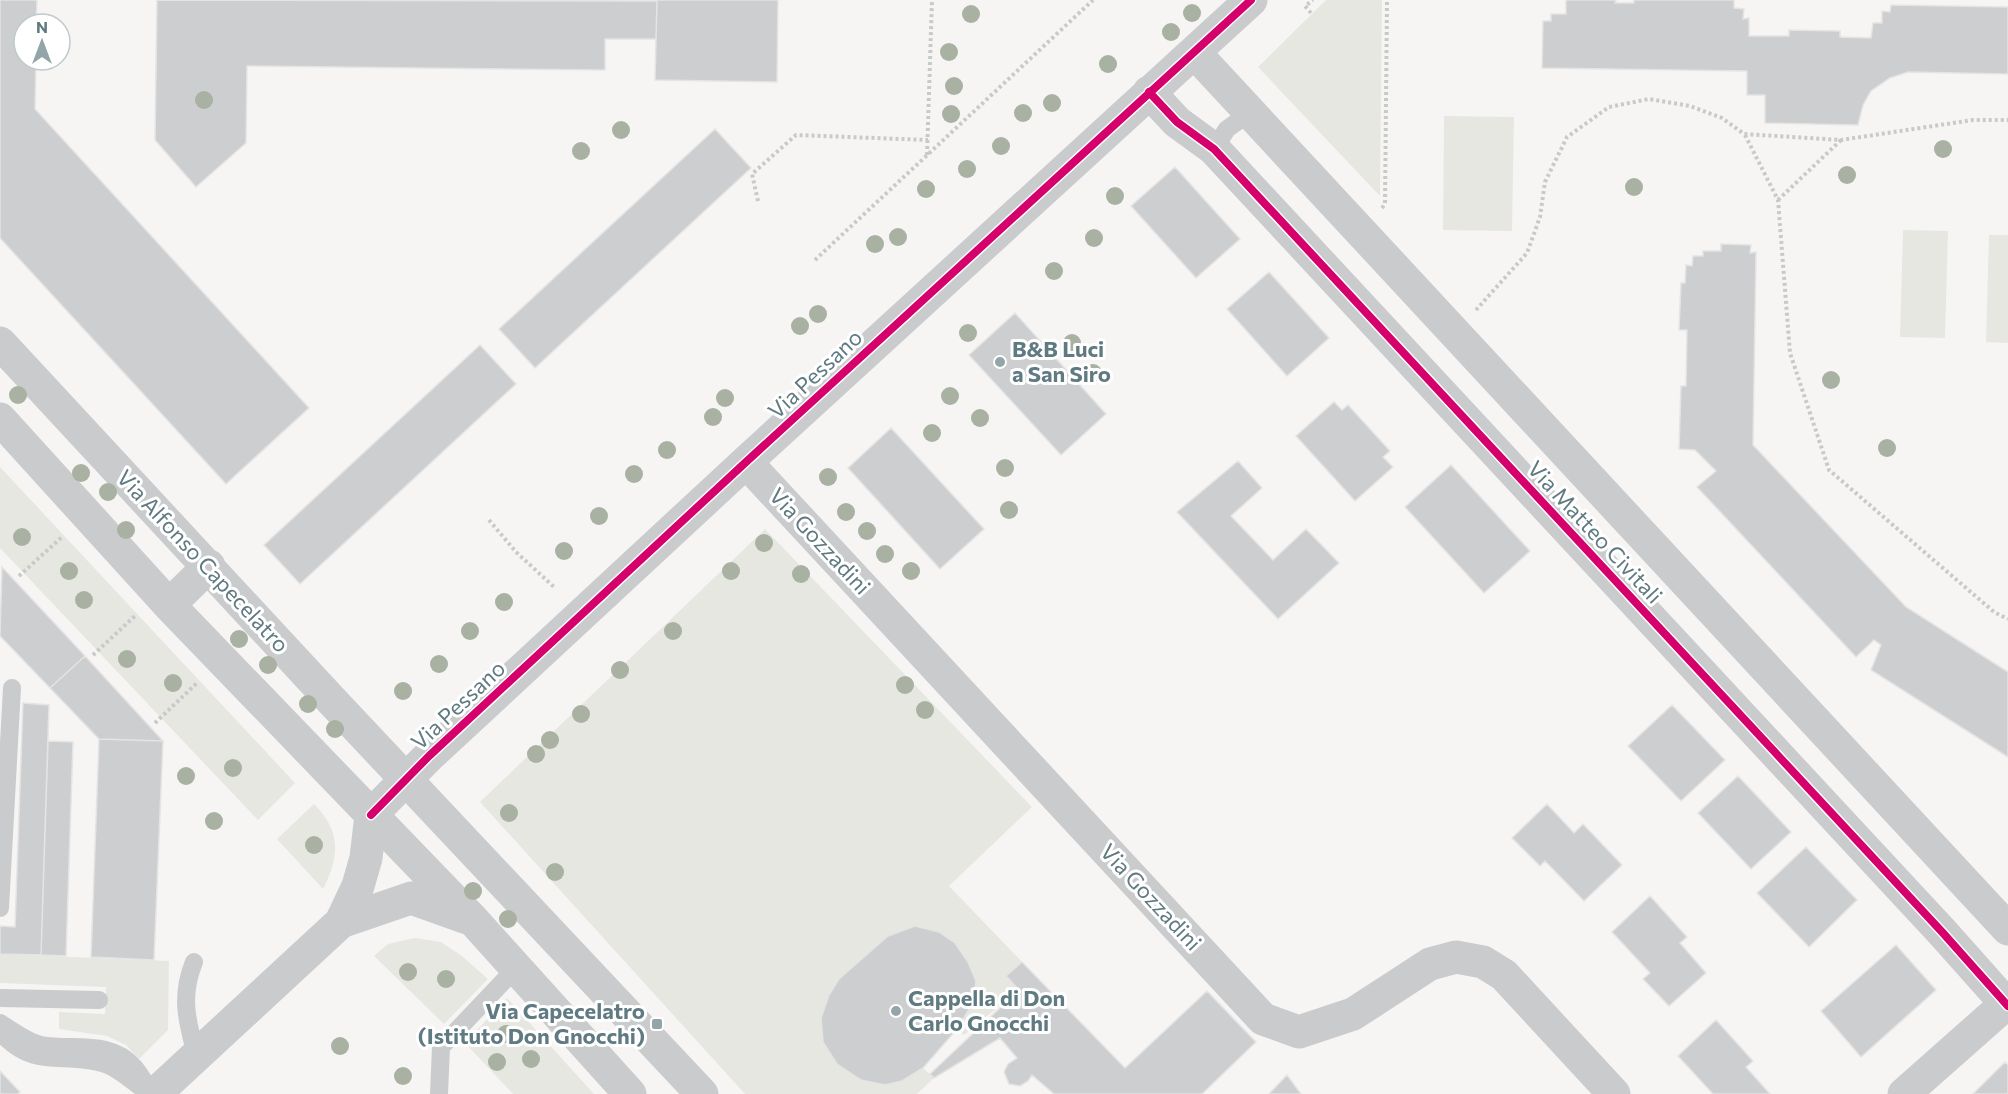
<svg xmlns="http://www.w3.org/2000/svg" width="2008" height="1094" font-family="Commissioner,sans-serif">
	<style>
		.green { fill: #e6e7e1 }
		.building { fill: #cdcecf; stroke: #e5e4e4; stroke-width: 1.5 }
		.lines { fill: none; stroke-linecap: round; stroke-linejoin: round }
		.path { stroke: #c8caca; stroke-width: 4; stroke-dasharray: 3 3; stroke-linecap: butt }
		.lane { stroke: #cacbcc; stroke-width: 18 }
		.street { stroke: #cacbcc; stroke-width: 33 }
		.cycleway-casing { stroke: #fff; stroke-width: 11 }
		.cycleway { stroke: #d6006c; stroke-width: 8 }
		.tree { fill: #a8b1a2 }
		.poi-dot { fill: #94a5a9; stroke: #fff; stroke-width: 2 }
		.labels { text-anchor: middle; stroke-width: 6; stroke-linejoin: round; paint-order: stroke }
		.poi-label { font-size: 22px; font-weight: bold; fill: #5f7a81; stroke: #fff; text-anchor: start }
		.street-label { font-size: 22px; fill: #5f7a81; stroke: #fff }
	</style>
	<rect width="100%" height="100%" fill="#f6f5f4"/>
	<path class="green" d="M1326,0H1382L1380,196L1258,67Z
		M1444,116L1514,117L1512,231L1443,230Z
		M1903,230L1948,231L1945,338L1900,337Z
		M1989,235H2008V343L1986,342Z
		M0,467L295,783L258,820L0,548Z
		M765,529L1032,807L949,886L1022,962L1007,976L1019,990L964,1035L957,1029L976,981L968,962L955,944L939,932L915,926L888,936L839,979L829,995L821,1018L823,1042L837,1064L861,1080L902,1081L923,1068L934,1078L917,1094H745L480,802Z
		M314,804C341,831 340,856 323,889L277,839Z
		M415,938L441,942L462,956L488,979L444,1024L374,956L388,944Z
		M0,954L169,961L168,1030L139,1059L126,1045L107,1036L59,1029V1012L105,1014L106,987L0,983Z
		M507,998L594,1094H513L465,1043Z"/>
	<path class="building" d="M0,0H37L36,24H24V60H36L35,109L309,408L226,484L0,238Z
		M157,0L657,1L656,39H605V70L247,66L246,143L196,187L155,140Z
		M657,0H778L777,82L655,80Z
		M1566,0H1616L1615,3H1634V0H1734V8L1744,9L1743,19L1749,18V36H1789V30L1840,31V37L1871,38L1873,23H1882V11L1890,12L1891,5L2008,7V74L1908,72L1890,78L1871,91L1863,105L1858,125L1765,123V95H1747V71L1542,68L1543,21H1551V14H1566Z
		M715,129L751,168L535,368L499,329Z
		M1175,167L1240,239L1196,278L1131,206Z
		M1721,244L1751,245L1750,253L1756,252L1753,445L1906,607L2008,672V757L1871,670L1881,645L1874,640L1856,657L1697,487L1716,471L1695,450L1679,449L1681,386H1686L1687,330H1679L1681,283H1685L1686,265L1692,266L1693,256H1703V251H1721Z
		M1269,272L1329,338L1287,376L1227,309Z
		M1015,313L1106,414L1061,455L969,355Z
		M480,345L516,384L300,584L264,545Z
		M1334,402L1342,410L1348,405L1390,451L1383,457L1393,467L1355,501L1296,436Z
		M891,428L984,529L940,569L848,468Z
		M1238,461L1262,488L1231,516L1273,560L1306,529L1339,563L1278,619L1177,512Z
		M1451,465L1530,551L1484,593L1405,507Z
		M2,567L85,656L50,688L0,636Z
		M85,656L163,741L99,739L50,688Z
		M23,703L49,705L41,955L0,954V926L15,927Z
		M1672,705L1725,760L1681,801L1628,746Z
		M99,739L163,741L154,960L91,957Z
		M48,741L73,742L66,956L41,955Z
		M1738,776L1791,832L1751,869L1698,813Z
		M1547,804L1574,833L1583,824L1622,865L1584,901L1545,861L1540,866L1512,838Z
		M1806,847L1857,900L1809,947L1757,893Z
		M1650,896L1687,937L1680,943L1706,973L1669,1006L1643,979L1650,973L1612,932Z
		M915,926L939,932L955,943L968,962L976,981L973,1003L957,1029L923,1068L902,1081L885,1085L861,1080L837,1064L823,1042L821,1018L829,995L839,979L888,936Z
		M1896,945L1936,990L1861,1057L1821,1011Z
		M1022,962L1125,1068L1207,991L1256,1042L1202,1094H1054L1032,1075L1028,1081L1020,1086L1009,1084L1004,1072L1008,1064L1017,1058L1000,1038L934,1078L930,1074L1019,990L1006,976Z
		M1716,1020L1753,1061L1746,1067L1770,1094H1713L1678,1056Z
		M2005,1062L2008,1065V1094H1973Z
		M0,1071L20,1092L18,1094H0Z
		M1287,1075L1301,1094H1269Z"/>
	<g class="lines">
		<path class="path" d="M1311,13L1305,6L1313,0
			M1745,135L1778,200L1790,353L1829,470L1994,612L2008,619
			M927,155L932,0
			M1778,200L1841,140
			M758,201L752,174L796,135L928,140
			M1382,208L1385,204L1387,0
			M815,260L1093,0
			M1476,310L1527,253L1540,217L1545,182L1567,137L1609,107L1649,99L1690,106L1722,118L1744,134L1841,140L1973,120H2008
			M489,520L516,552L554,587
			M19,576L63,536
			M93,655L136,615
			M155,723L198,682"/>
		<path class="lane" d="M1214,149L1227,129L1251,112
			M0,908L12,688
			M194,962C180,996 187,1021 196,1055
			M0,998L99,1000
			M0,1023C13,1031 27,1042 41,1045C72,1051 111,1039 134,1067C141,1075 146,1085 152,1094
			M3,1035C35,1068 59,1053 98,1062C116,1065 131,1081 145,1090
			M439,1094L441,1047L516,968"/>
		<path class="street" d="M1194,52L2008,929
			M1149,92L1177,122L1214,149L1943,933L2008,1006
			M0,343L334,703L702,1094
			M0,419L169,605L473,920L630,1094
			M746,462L1263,1019L1299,1032L1353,1014L1430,964L1456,957L1483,962L1504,975L1614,1094
			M169,605L209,566
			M371,815L429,756L746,462L1251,0
			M341,922L411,898L467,918
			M155,1094L341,922L358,886L366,858L371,815
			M1904,1094L2008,1002"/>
		<defs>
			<path id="cycleway" d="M1149,92L1177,122L1214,149L1943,933L2008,1006
				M371,815L429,756L746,462L1251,0"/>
		</defs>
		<use href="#cycleway" class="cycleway-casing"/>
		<use href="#cycleway" class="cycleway"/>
	</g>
	<g class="tree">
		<circle cx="1192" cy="13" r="9"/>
		<circle cx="971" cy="14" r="9"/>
		<circle cx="1171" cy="32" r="9"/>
		<circle cx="949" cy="52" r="9"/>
		<circle cx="1108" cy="64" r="9"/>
		<circle cx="954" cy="86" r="9"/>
		<circle cx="204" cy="100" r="9"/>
		<circle cx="1052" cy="103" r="9"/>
		<circle cx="1023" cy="113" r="9"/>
		<circle cx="951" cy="114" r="9"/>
		<circle cx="621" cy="130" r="9"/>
		<circle cx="1001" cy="146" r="9"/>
		<circle cx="1943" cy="149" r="9"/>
		<circle cx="581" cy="151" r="9"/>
		<circle cx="967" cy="169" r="9"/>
		<circle cx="1847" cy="175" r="9"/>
		<circle cx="1634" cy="187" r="9"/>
		<circle cx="926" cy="189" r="9"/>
		<circle cx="1115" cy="196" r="9"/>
		<circle cx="898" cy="237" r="9"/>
		<circle cx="1094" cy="238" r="9"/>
		<circle cx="875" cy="244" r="9"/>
		<circle cx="1054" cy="271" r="9"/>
		<circle cx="818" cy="314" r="9"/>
		<circle cx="800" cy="326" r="9"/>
		<circle cx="968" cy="333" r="9"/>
		<circle cx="1072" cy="343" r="9"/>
		<circle cx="1093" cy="373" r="9"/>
		<circle cx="1831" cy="380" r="9"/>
		<circle cx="18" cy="395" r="9"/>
		<circle cx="950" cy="396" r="9"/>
		<circle cx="725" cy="398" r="9"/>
		<circle cx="713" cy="417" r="9"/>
		<circle cx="980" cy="418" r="9"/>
		<circle cx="932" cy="433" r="9"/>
		<circle cx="1887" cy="448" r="9"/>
		<circle cx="667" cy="450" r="9"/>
		<circle cx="1005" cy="468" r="9"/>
		<circle cx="81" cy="473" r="9"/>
		<circle cx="634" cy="474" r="9"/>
		<circle cx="828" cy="477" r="9"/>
		<circle cx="108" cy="492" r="9"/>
		<circle cx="1009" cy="510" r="9"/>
		<circle cx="846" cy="512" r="9"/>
		<circle cx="599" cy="516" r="9"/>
		<circle cx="126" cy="530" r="9"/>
		<circle cx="867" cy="531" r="9"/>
		<circle cx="22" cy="537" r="9"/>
		<circle cx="764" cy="543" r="9"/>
		<circle cx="564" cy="551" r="9"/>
		<circle cx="885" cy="554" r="9"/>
		<circle cx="69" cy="571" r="9"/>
		<circle cx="731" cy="571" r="9"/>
		<circle cx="911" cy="571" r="9"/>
		<circle cx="801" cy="574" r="9"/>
		<circle cx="84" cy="600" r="9"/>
		<circle cx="504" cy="602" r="9"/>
		<circle cx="470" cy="631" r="9"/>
		<circle cx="673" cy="631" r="9"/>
		<circle cx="239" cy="639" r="9"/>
		<circle cx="127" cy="659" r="9"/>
		<circle cx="439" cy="664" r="9"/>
		<circle cx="268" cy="665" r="9"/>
		<circle cx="620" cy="670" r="9"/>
		<circle cx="173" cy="683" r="9"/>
		<circle cx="905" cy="685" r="9"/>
		<circle cx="403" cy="691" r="9"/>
		<circle cx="308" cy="704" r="9"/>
		<circle cx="925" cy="710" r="9"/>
		<circle cx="581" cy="714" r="9"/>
		<circle cx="335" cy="729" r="9"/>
		<circle cx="550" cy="740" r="9"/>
		<circle cx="536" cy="754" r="9"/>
		<circle cx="233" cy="768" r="9"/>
		<circle cx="186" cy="776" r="9"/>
		<circle cx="509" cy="813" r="9"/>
		<circle cx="214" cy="821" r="9"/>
		<circle cx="314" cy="845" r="9"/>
		<circle cx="555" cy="872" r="9"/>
		<circle cx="473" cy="891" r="9"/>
		<circle cx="508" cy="919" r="9"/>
		<circle cx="408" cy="972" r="9"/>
		<circle cx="446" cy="979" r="9"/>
		<circle cx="506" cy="1034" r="9"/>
		<circle cx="340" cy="1046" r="9"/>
		<circle cx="531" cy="1059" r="9"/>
		<circle cx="497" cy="1062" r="9"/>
		<circle cx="403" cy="1076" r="9"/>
	</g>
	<g class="poi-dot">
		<circle cx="1000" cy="362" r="6"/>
		<circle cx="896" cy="1011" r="6"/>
		<rect x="651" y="1018" width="12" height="12" rx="3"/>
	</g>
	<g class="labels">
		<g class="poi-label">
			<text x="1012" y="357">B&amp;B Luci<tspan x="1012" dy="25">a San Siro</tspan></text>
			<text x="908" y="1006">Cappella di Don<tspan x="908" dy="25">Carlo Gnocchi</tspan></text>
			<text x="645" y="1019" text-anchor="end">Via Capecelatro<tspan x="645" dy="25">(Istituto Don Gnocchi)</tspan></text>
		</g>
		<g class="street-label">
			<text transform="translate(815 374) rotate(-43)" y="8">Via Pessano</text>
			<text transform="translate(1595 532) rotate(47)" y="8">Via Matteo Civitali</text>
			<text transform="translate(820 541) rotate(47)" y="8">Via Gozzadini</text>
			<text transform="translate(203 561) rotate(47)" y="8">Via Alfonso Capecelatro</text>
			<text transform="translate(458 705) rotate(-43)" y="8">Via Pessano</text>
			<text transform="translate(1151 897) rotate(47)" y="8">Via Gozzadini</text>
		</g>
	</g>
	<g transform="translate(42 42)"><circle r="28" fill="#ffffff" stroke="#bfcacd" stroke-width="1.5"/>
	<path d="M0-4.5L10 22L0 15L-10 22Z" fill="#94a5a9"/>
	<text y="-9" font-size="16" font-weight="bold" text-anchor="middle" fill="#5f7a81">N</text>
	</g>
</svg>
